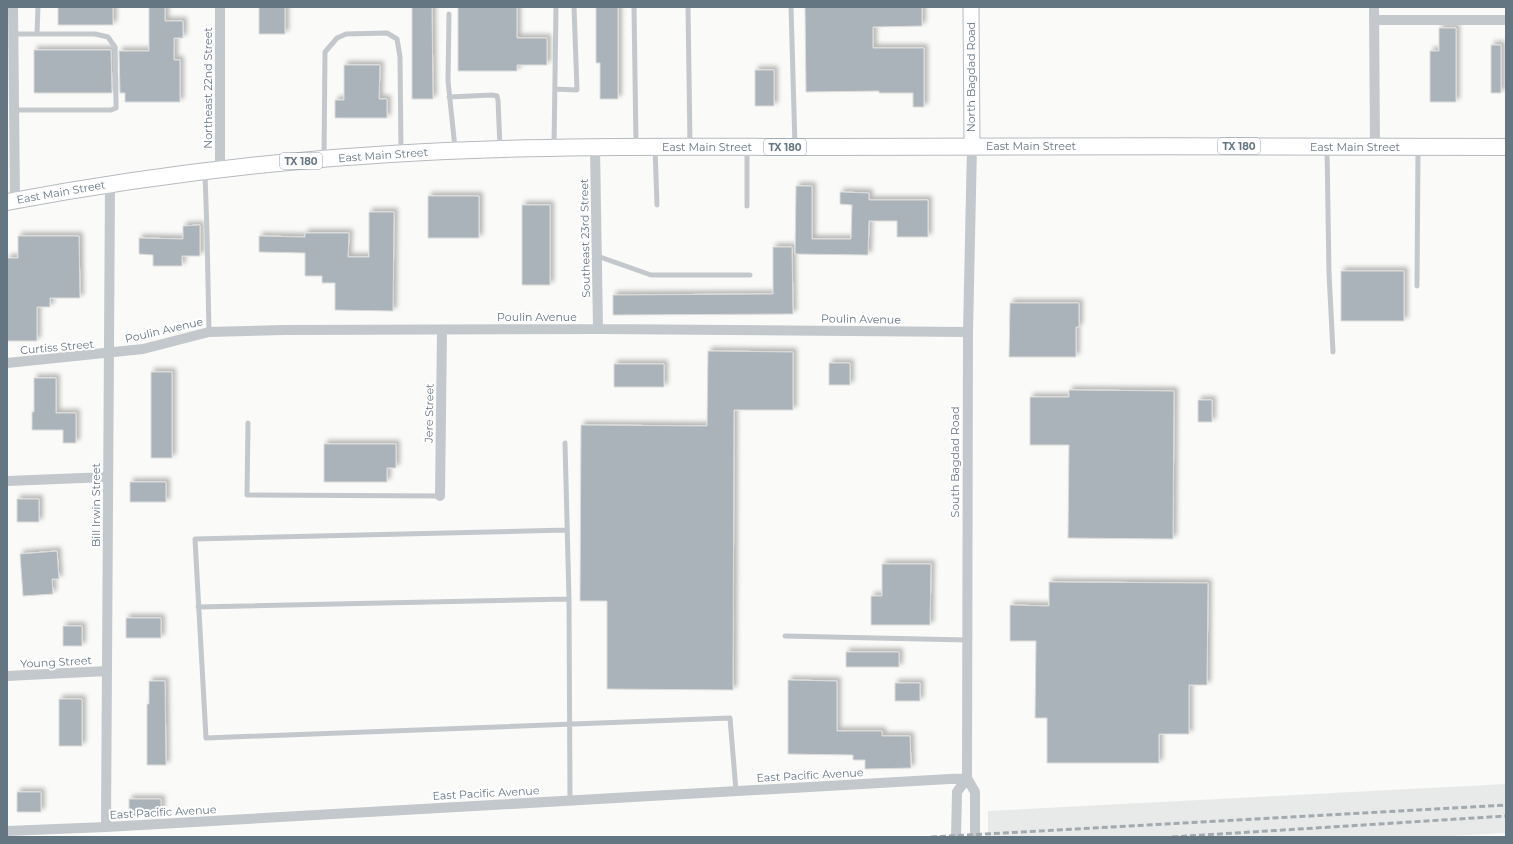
<svg xmlns="http://www.w3.org/2000/svg" width="1513" height="844" font-family="Montserrat,sans-serif">
	<style>
		.built { fill: #e8e9e9 }
		.building { fill: #aab3b9; stroke: #dcdcda; filter: url(#shadow) }
		.lines { fill: none; stroke-linecap: round; stroke-linejoin: round }
		.secondary-casing { stroke: #b3babf; stroke-width: 17 }
		.primary-casing { stroke: #b5babe; stroke-width: 18 }
		.lane { stroke: #c3c8cc; stroke-width: 5 }
		.street { stroke: #c3c8cc; stroke-width: 10 }
		.secondary { stroke: #fff; stroke-width: 15 }
		.primary { stroke: #fff; stroke-width: 16 }
		.rail { stroke: #a2aab0; stroke-width: 3; stroke-dasharray: 6 3; stroke-linecap: butt }
		.labels { text-anchor: middle; stroke-width: 4; stroke-linejoin: round; paint-order: stroke }
		.shield { fill: #fff; stroke: #939fa8; stroke-width: 1 }
		.shield-label { font-size: 10px; font-weight: bold; fill: #657683 }
		.street-label { font-size: 11px; fill: #657683; stroke: #fff }
	</style>
	<defs>
		<filter id="shadow"><feDropShadow dx="3.5" dy="-3.5" stdDeviation="2" flood-color="#0004"/></filter>
	</defs>
	<rect width="100%" height="100%" fill="#fafaf8"/>
	<path class="built" d="M1506,784V833L1434,837H988V811Z"/>
	<path class="building" d="M58,7H113V25H58Z
		M149,7H165V21H183V38H174V60H180V102H125V93H120L119,51H149Z
		M259,7H285V34H259Z
		M412,7H432L433,99H412Z
		M458,7H517V38H547V65H517V71H458Z
		M596,7H618V99H600V63H596Z
		M805,7H922V26L873,27V48H924V107H913V93H879V91L806,92Z
		M1439,28H1456V102H1430V51H1439Z
		M1491,45H1501V93H1491Z
		M34,50H111L112,93H34Z
		M344,65H380L379,99H387V118H335V100H344Z
		M755,70H774V106H755Z
		M796,186H812V239H851L852,205L840,204V192L869,193V200H928V237H897V221H869L868,255L795,254Z
		M428,196H479V238H428Z
		M522,205H550V285H522Z
		M369,212H394L393,311L335,310V283H322V276H305V253L259,252V236L305,237V233H349L348,257H369Z
		M200,225V256H182V266H153V255L139,254V238L183,239V226Z
		M18,236H79L80,298H50V307H37V341H7V258H18Z
		M773,247H792L793,314L613,315V295L773,294Z
		M1341,271H1404V321H1341Z
		M1010,303H1079V327H1076V357H1009Z
		M708,351L793,352V410H734L733,690L607,689V601H580L581,425L707,426Z
		M829,363H850V385H829Z
		M614,364H664V387H614Z
		M151,372H172V458H151Z
		M34,378H56V413H76V443H63V430H32V412H34Z
		M1069,390L1174,391L1173,539L1068,538L1069,445H1030V397H1069Z
		M1198,400H1212V422H1198Z
		M324,444H396V468H387V482H324Z
		M130,482H166V502H130Z
		M17,499H39V522H17Z
		M57,551L59,579H52L53,594L23,596L20,554Z
		M882,564H931L930,625H871V596H882Z
		M1049,582L1208,583L1207,685H1189V734H1159V763H1047V718H1035L1036,641H1010V605L1049,606Z
		M126,618H161V638H126Z
		M63,626H82V646H63Z
		M846,652H899V667H846Z
		M788,680L837,681V731H882V736H910L911,768L865,769V760H853V755L788,754Z
		M149,681H165L166,765H147V704H149Z
		M895,683H920V701H895Z
		M59,699H82V746H59Z
		M17,792H41V812H17Z
		M129,799H161V816H129Z"/>
	<g class="lines">
		<defs>
			<path id="secondary" d="M971,7L972,146"/>
			<path id="primary" d="M7,202C145,176 286,159 426,152C560,145 693,147 827,147C1053,146 1280,146 1506,147"/>
		</defs>
		<use href="#secondary" class="secondary-casing"/>
		<use href="#primary" class="primary-casing"/>
		<path class="lane" d="M634,7L636,144
			M688,7L690,144
			M791,7L795,146
			M449,14L448,81L455,148
			M14,34H95L108,37L115,47L116,102V108L111,110H14
			M37,34L38,7
			M555,89L577,90L574,7
			M449,97L492,95L497,96L498,100L500,147
			M554,147L556,7
			M655,148L657,205
			M747,148V206
			M1327,148L1329,273L1333,352
			M324,157L325,52L337,38L346,34L387,33L397,39L400,57L401,151
			M205,173L207,233L209,332
			M597,256L651,275H750
			M1417,286L1418,150
			M248,423L247,495L440,496
			M565,443L569,599L570,800
			M567,530L195,539L206,738L730,718L736,791
			M198,607L569,599
			M785,636L967,640"/>
		<path class="street" d="M13,7L15,200
			M1374,7L1375,147
			M1374,20H1506
			M972,146L968,332L967,778L975,792V837
			M595,147L598,329
			M220,170V7
			M7,363L143,349L209,332L285,330L598,329L968,332
			M7,481L108,477
			M440,496L442,330
			M7,676L107,671
			M106,827L110,183
			M7,831L106,827L967,778
			M956,837L957,792L967,778"/>
		<use href="#secondary" class="secondary"/>
		<use href="#primary" class="primary"/>
		<path class="rail" d="M931,837L1506,805
			M1172,837L1506,816"/>
	</g>
	<g class="labels">
		<g class="shield">
			<rect x="1218" y="138" width="42" height="16" rx="3"/>
			<rect x="764" y="139" width="42" height="16" rx="3"/>
			<rect x="280" y="153" width="42" height="16" rx="3"/>
		</g>
		<g class="shield-label">
			<text x="1239" y="150">TX 180</text>
			<text x="785" y="151">TX 180</text>
			<text x="301" y="165">TX 180</text>
		</g>
		<g class="street-label">
			<text transform="translate(971 77) rotate(-90)" y="4">North Bagdad Road</text>
			<text transform="translate(208 88) rotate(-90)" y="4">Northeast 22nd Street</text>
			<text x="1031" y="150">East Main Street</text>
			<text x="707" y="151">East Main Street</text>
			<text x="1355" y="151">East Main Street</text>
			<text transform="translate(383 155) rotate(-4)" y="4">East Main Street</text>
			<text transform="translate(61 192) rotate(-10)" y="4">East Main Street</text>
			<text transform="translate(585 238) rotate(-91)" y="4">Southeast 23rd Street</text>
			<text x="537" y="321">Poulin Avenue</text>
			<text transform="translate(861 319) rotate(1)" y="4">Poulin Avenue</text>
			<text transform="translate(164 330) rotate(-13)" y="4">Poulin Avenue</text>
			<text transform="translate(57 347) rotate(-5)" y="4">Curtiss Street</text>
			<text transform="translate(429 413) rotate(-89)" y="4">Jere Street</text>
			<text transform="translate(955 462) rotate(-90)" y="4">South Bagdad Road</text>
			<text transform="translate(96 505) rotate(-90)" y="4">Bill Irwin Street</text>
			<text transform="translate(56 662) rotate(-3)" y="4">Young Street</text>
			<text transform="translate(810 775) rotate(-3)" y="4">East Pacific Avenue</text>
			<text transform="translate(486 793) rotate(-3)" y="4">East Pacific Avenue</text>
			<text transform="translate(163 812) rotate(-3)" y="4">East Pacific Avenue</text>
		</g>
	</g>
	<rect width="1513" height="844" fill="none" stroke="#657683" stroke-width="16"/>
</svg>
